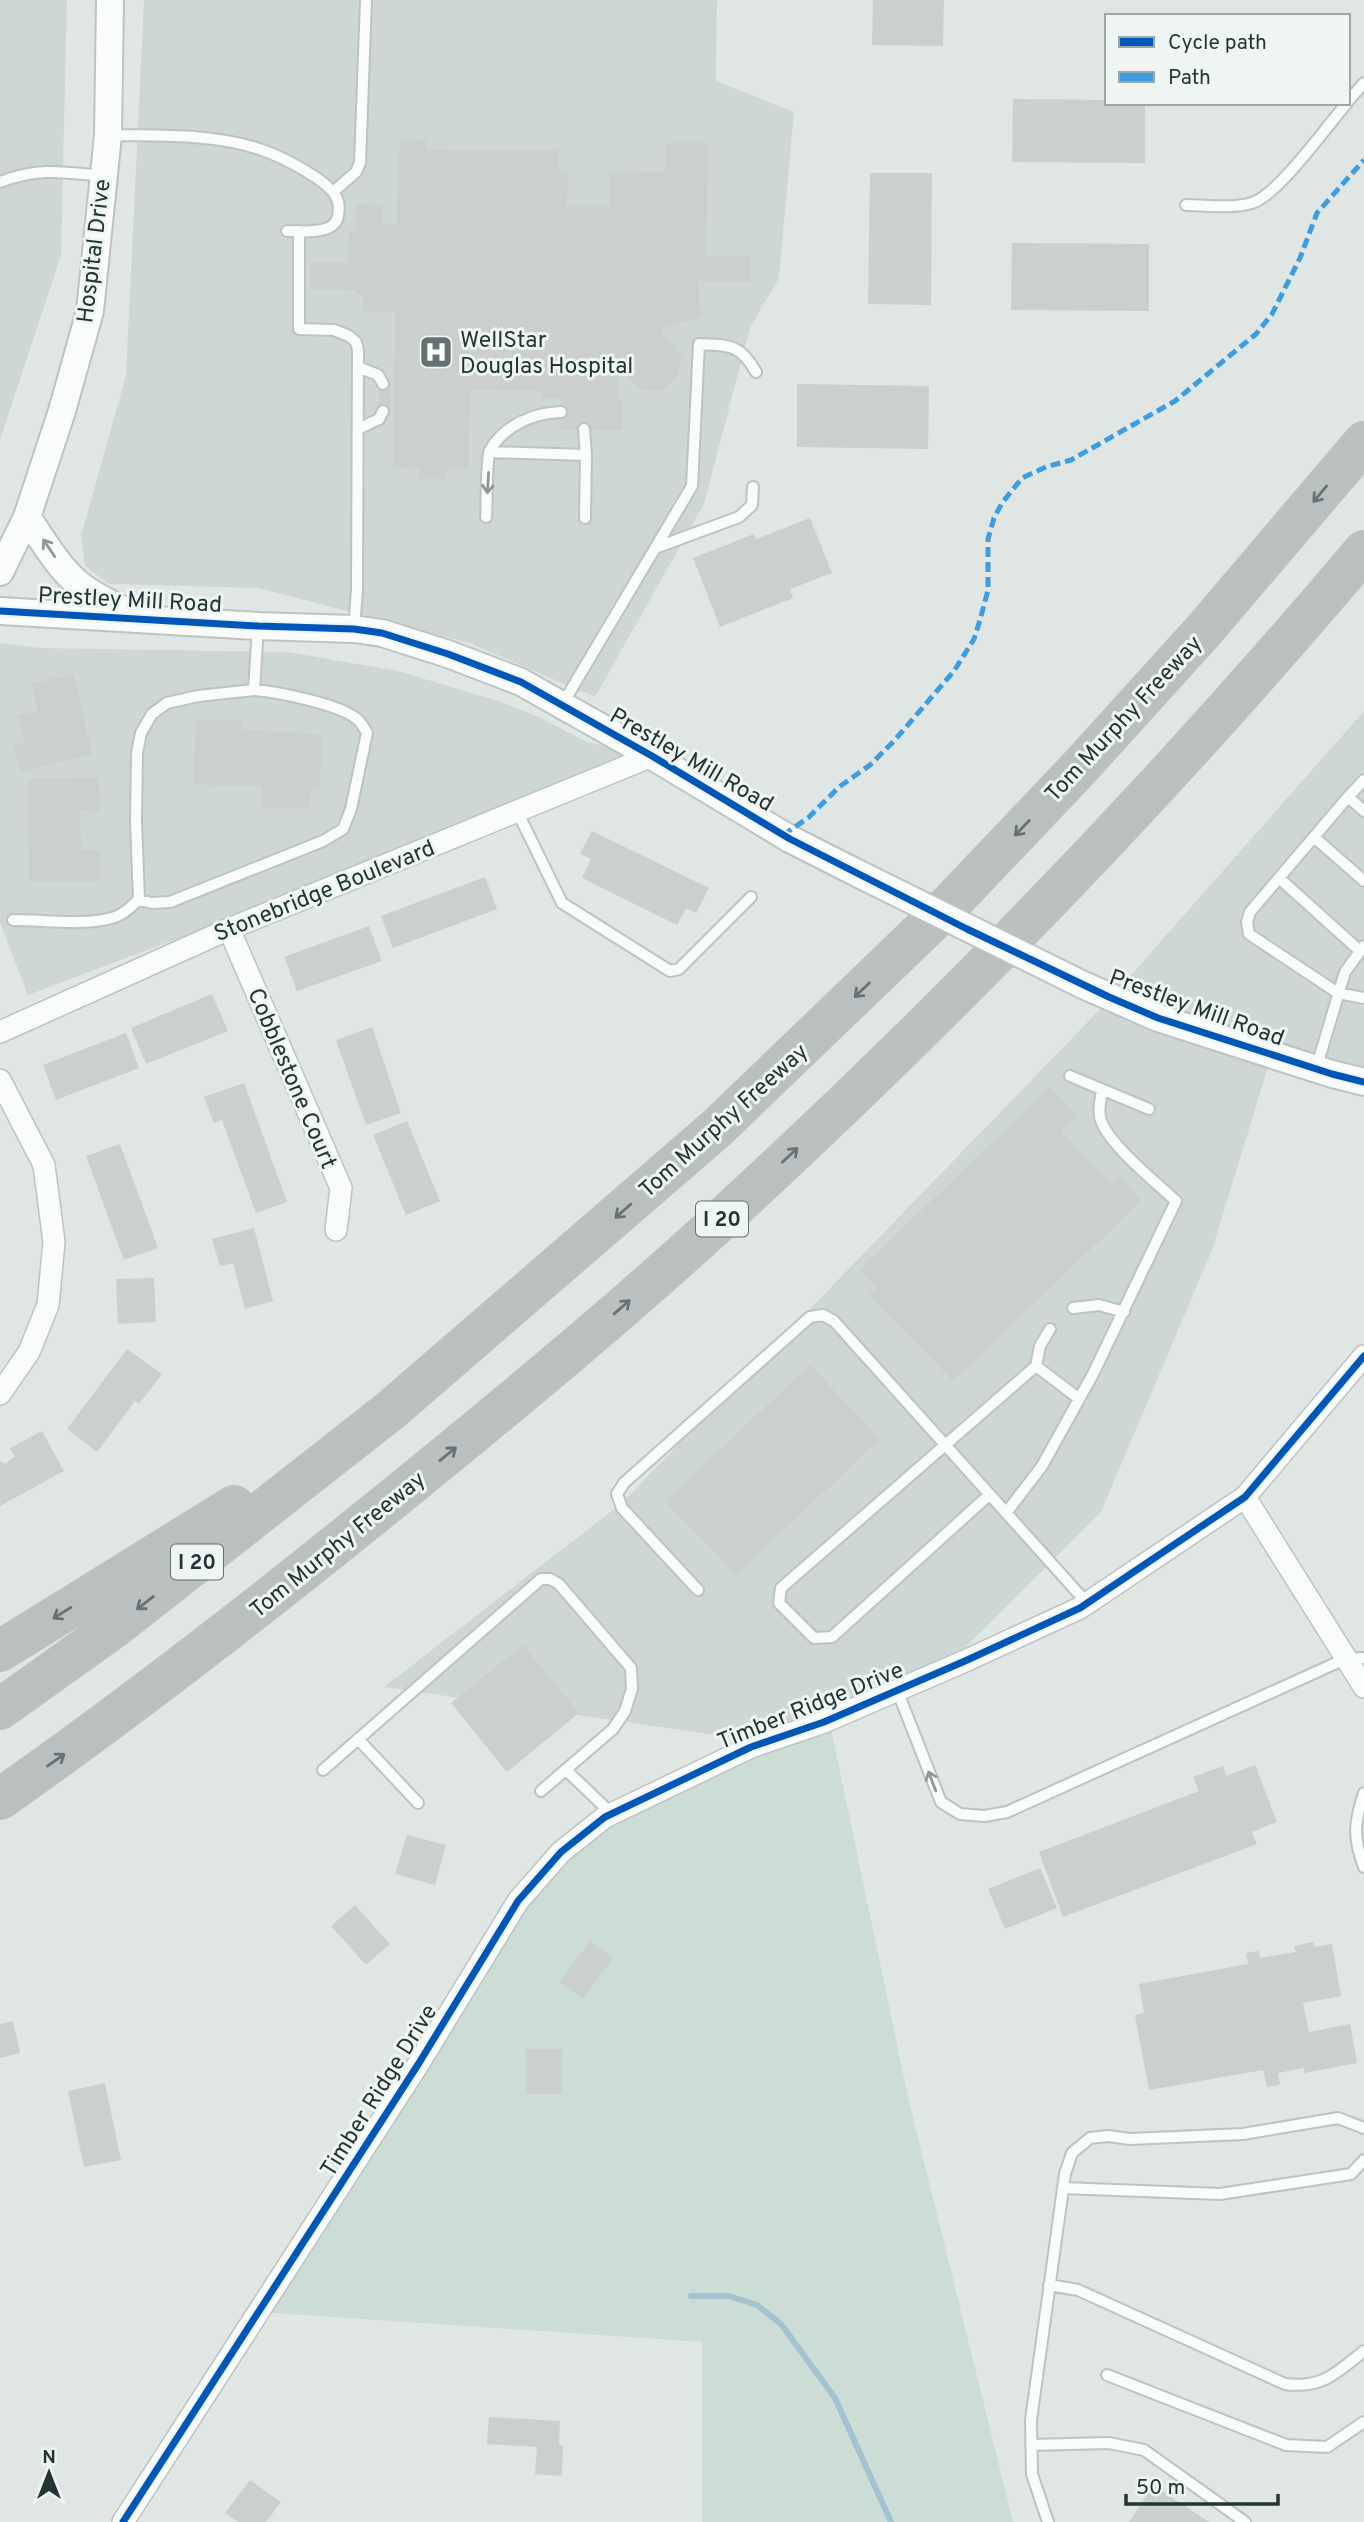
<svg xmlns="http://www.w3.org/2000/svg" width="1364" height="2522" font-family="Overpass,sans-serif">
	<style>
		.built { fill: #cfd7d5 }
		.green { fill: #cbddd4 }
		.lines { fill: none; stroke-linecap: round; stroke-linejoin: round }
		.stream { stroke: #a5c2d0; stroke-width: 6 }
		.building { fill: #cbcfce }
		.service-casing { stroke: #bdc3c1; stroke-width: 14 }
		.minor-casing { stroke: #bdc3c1; stroke-width: 24 }
		.tertiary-casing { stroke: #bdc3c1; stroke-width: 30 }
		.motorway-casing { stroke: #bbc2c1; stroke-width: 42 }
		.service { stroke: #fafbfb; stroke-width: 10 }
		.minor { stroke: #fafbfb; stroke-width: 21 }
		.tertiary { stroke: #fafbfb; stroke-width: 26 }
		.motorway { stroke: #babfbf; stroke-width: 38 }
		.tertiary-bridge-casing { stroke: #bdc3c1; stroke-width: 30; stroke-linecap: butt }
		.tertiary-bridge { stroke: #fafbfb; stroke-width: 26 }
		.quiet { stroke: #3c9de2; stroke-width: 5; stroke-dasharray: 10 5; stroke-linecap: butt }
		.cycleway-casing { stroke: #eef5f3; stroke-width: 11 }
		.cycleway { stroke: #0057b8; stroke-width: 7 }
		.oneway { stroke: #8e9898 }
		.oneway2 { stroke: #667373 }
		.labels { text-anchor: middle; stroke-width: 6; stroke-linejoin: round; paint-order: stroke }
		.shield { fill: #eef5f3; stroke: #5f6f6d; stroke-width: 2 }
		.shield-label { font-size: 21px; font-weight: bold; fill: #223534 }
		.street-label { font-size: 23px; fill: #223534; stroke: #eef5f3 }
		.poi-label { font-size: 23px; fill: #223534; stroke: #eef5f3; text-anchor: start }
	</style>
	<rect width="100%" height="100%" fill="#e0e6e4"/>
	<path class="built" d="M0,0H67L61,255L0,440Z
		M144,0H717L716,81L794,112L779,278L750,328L704,504L595,697L469,643L378,619L258,588L109,584L85,566L81,536L126,375Z
		M0,643L40,648L287,652L398,671L502,702L541,718L587,742L633,752L526,799L243,914L28,995L0,923Z
		M1364,711V1094L1268,1067L1212,1250L1101,1512L963,1650L831,1729L777,1744L384,1687L622,1503L1110,999Z"/>
	<path class="green" d="M831,1729L908,2097L1013,2522H702V2342L259,2312L518,1901L605,1817Z"/>
	<g class="lines">
		<path class="stream" d="M691,2296H729L757,2305L781,2324L835,2398L891,2522"/>
	</g>
	<path class="building" d="M873,0H944L943,46L872,45Z
		M1013,99L1107,100V103H1145V163L1012,162Z
		M401,139L426,140L425,149L559,151V171H568L567,207H609V171L665,172L666,143H708L706,256H751L750,282L699,281V302L703,316L664,328L661,334L674,342L682,359L677,377L664,389L656,391L639,389L625,375L621,363H619L618,399H622V430L560,429L561,398H541L542,391L470,389L469,469H446V479H419V469L393,468L395,312L362,311L363,294L356,293V291L311,290V262L348,263L349,230H355L356,204L383,205V223L397,224L398,149H401Z
		M870,173H932L931,305L868,304Z
		M1012,243L1149,244V311L1011,310Z
		M379,383L391,384L390,411H379Z
		M797,384L929,386L928,449L797,447Z
		M810,518L832,573L790,589L793,598L720,627L693,558L754,534L756,539Z
		M74,674L92,754L20,771L14,746L25,743L18,715L38,711L31,684Z
		M196,719L243,721V730L322,734L320,787H311L309,809L261,807L262,787L193,784Z
		M99,778L100,811H80L81,850H100V881L29,882L28,779Z
		M592,831L709,888L696,913L686,908L677,925L582,878L591,859L580,854Z
		M485,877L497,909L393,948L381,916Z
		M369,926L382,961L297,991L284,957Z
		M212,994L228,1031L146,1064L131,1028Z
		M372,1027L401,1113L366,1125L336,1040Z
		M126,1033L139,1068L56,1100L43,1065Z
		M244,1083L287,1202L256,1213L222,1120L214,1123L204,1097Z
		M1050,1087L1077,1116L1061,1131L1112,1184L1120,1177L1142,1200L953,1381L869,1295L877,1288L859,1270Z
		M407,1121L440,1201L406,1215L373,1135Z
		M120,1144L158,1248L124,1260L86,1156Z
		M254,1228L273,1301L245,1309L233,1263L220,1266L212,1239Z
		M154,1278L156,1322L118,1324L116,1279Z
		M127,1349L162,1374L139,1404L135,1401L97,1452L67,1429Z
		M810,1365L880,1439L736,1575L665,1501Z
		M42,1431L64,1471L0,1506V1462L2,1461L4,1464L15,1457L10,1448Z
		M523,1645L579,1713L507,1772L451,1703Z
		M1255,1765L1277,1822L1252,1832L1257,1844L1063,1917L1039,1852L1199,1791L1193,1777L1223,1766L1226,1776Z
		M407,1835L446,1845L435,1885L395,1874Z
		M1040,1868L1057,1908L1005,1929L988,1889Z
		M355,1905L390,1944L366,1965L331,1926Z
		M590,1941L613,1958L583,1999L559,1982Z
		M1313,1942L1314,1947L1332,1944L1341,1996L1303,2003L1309,2032L1350,2024L1357,2063L1304,2073V2068L1278,2073L1280,2085L1267,2087L1263,2070L1149,2090L1135,2015L1144,2013L1139,1984L1248,1964L1246,1953L1259,1951L1260,1958L1296,1952L1294,1946Z
		M13,2021L20,2053L0,2058V2024Z
		M526,2049H562V2094H526Z
		M105,2083L121,2160L84,2167L68,2091Z
		M489,2417L560,2421L559,2445H563L562,2476L535,2474L537,2447L487,2444Z
		M250,2480L281,2502L266,2522H238L225,2513Z
		M1153,2485L1209,2522H1129Z"/>
	<g class="lines">
		<defs>
			<path id="service" d="M1348,101L1364,83
				M108,135C159,136 214,133 262,150C280,156 331,181 337,199C339,203 339,210 338,215C337,223 332,227 325,229C313,233 299,231 287,231
				M0,182C39,167 62,172 103,176
				M333,192L356,172L360,163L366,0
				M1186,205C1207,205 1232,209 1252,203C1278,195 1327,126 1347,103
				M299,231V329L334,330L349,336L356,342L358,350L357,589L354,629
				M358,367L378,375L383,384
				M358,429L379,419L383,411
				M584,429L586,455
				M489,452L586,455L585,518
				M486,517C487,504 486,459 490,450C505,425 533,413 561,412
				M655,548L739,517L752,505L753,487
				M254,690C278,692 339,704 357,719C361,722 364,728 367,733L351,809L343,829L323,841L170,902L152,903L139,900L136,821L137,753L141,733L152,714L167,703L198,696Z
				M254,690L258,626
				M562,705L692,486L699,344C729,345 740,344 756,372
				M1364,780L1348,797L1364,811
				M1348,797L1250,912L1247,922L1249,934L1338,993L1364,998
				M517,811L562,903L670,971L679,969L751,897
				M1314,837L1364,881
				M1279,878L1360,951
				M13,920C44,920 82,926 112,918C123,915 131,907 139,899
				M1316,1069L1345,972L1364,946
				M1070,1076L1149,1109
				M1073,1308L1099,1305L1124,1312
				M1036,1366L1040,1346L1050,1329
				M989,1495L832,1637L814,1638L779,1603L781,1588L1036,1366L1078,1398
				M1006,1513L1042,1466L1093,1374L1176,1201C1157,1183 1105,1142 1100,1117C1098,1108 1101,1098 1102,1090
				M698,1590L622,1508L617,1494L624,1483L810,1317L823,1315L834,1321L1087,1603
				M897,1690L941,1802L960,1814L984,1816L1007,1812L1345,1659L1364,1658
				M358,1739L418,1803
				M323,1770L541,1579H550L559,1584L631,1668L632,1689L625,1711L613,1729L541,1791
				M567,1771L612,1814
				M1364,1793C1354,1822 1353,1838 1364,1867
				M1063,2188L1220,2194L1351,2174L1364,2160
				M1049,2285L1078,2290L1285,2384C1322,2389 1336,2373 1364,2351
				M1107,2375L1286,2445L1327,2447L1364,2422
				M1031,2445L1109,2443L1144,2450L1245,2522
				M1048,2522L1032,2474L1031,2420L1065,2174L1072,2153L1090,2138L1108,2136L1130,2139L1243,2134L1338,2118L1364,2128"/>
			<path id="minor" d="M229,929L341,1188L336,1230
				M0,1032L229,929L652,756
				M0,1080L44,1165L54,1242L48,1305L29,1352L0,1394
				M1245,1497L1364,1687
				M123,2522L419,2063L518,1901L561,1852L605,1817L751,1747L824,1722L965,1661L1080,1608L1245,1497L1364,1356"/>
			<path id="tertiary" d="M27,517C41,537 54,561 72,578C88,594 112,604 132,615
				M0,572L27,517L62,411L90,311L108,135L110,0
				M0,611L258,626L354,629L382,633L448,654L521,682L652,756L790,839L857,873
				M1081,984L1158,1018L1332,1074L1364,1082"/>
			<path id="motorway" d="M0,1651L234,1506
				M0,1709L112,1629L391,1410L717,1128L950,904L1080,767L1205,629L1364,442
				M0,1799C145,1697 284,1588 421,1476C520,1395 618,1314 712,1228C943,1017 1162,790 1364,551"/>
		</defs>
		<use href="#service" class="service-casing"/>
		<use href="#minor" class="minor-casing"/>
		<use href="#tertiary" class="tertiary-casing"/>
		<use href="#motorway" class="motorway-casing"/>
		<use href="#service" class="service"/>
		<use href="#minor" class="minor"/>
		<use href="#tertiary" class="tertiary"/>
		<use href="#motorway" class="motorway"/>
		<defs>
			<path id="tertiary-bridge" d="M857,873L1081,984"/>
		</defs>
		<use href="#tertiary-bridge" class="tertiary-bridge-casing"/>
		<use href="#tertiary-bridge" class="tertiary-bridge"/>
		<path class="quiet" d="M783,835L808,818L839,787L870,765L894,741L954,671L974,639L980,620L988,590V539L994,518L1002,503L1022,478L1046,467L1071,460L1175,401L1256,334L1272,314L1300,258L1317,213L1364,160"/>
		<defs>
			<path id="cycleway" d="M0,611L258,626L354,629L382,633L448,654L521,682L652,756L790,839L967,929L1109,997L1158,1018L1332,1074L1364,1082
				M123,2522L419,2063L518,1901L561,1852L605,1817L751,1747L824,1722L965,1661L1080,1608L1245,1497L1364,1356"/>
		</defs>
		<use href="#cycleway" class="cycleway-casing"/>
		<use href="#cycleway" class="cycleway"/>
	</g>
	<defs><path id="oneway-shaft" d="M-6 0H5M1.5-3L5.5 0L1.5 3" fill="none" stroke-width="1.6" stroke-linecap="round" stroke-linejoin="round" transform="scale(1.75)"/></defs>
	<g class="oneway">
		<use href="#oneway-shaft" transform="translate(488 483) rotate(93)"/>
		<use href="#oneway-shaft" transform="translate(49 548) rotate(-124)"/>
		<use href="#oneway-shaft" transform="translate(932 1781) rotate(-111)"/>
	</g>
	<g class="oneway2">
		<use href="#oneway-shaft" transform="translate(1320 494) rotate(130)"/>
		<use href="#oneway-shaft" transform="translate(1022 828) rotate(134)"/>
		<use href="#oneway-shaft" transform="translate(862 990) rotate(136)"/>
		<use href="#oneway-shaft" transform="translate(790 1155) rotate(-43)"/>
		<use href="#oneway-shaft" transform="translate(623 1211) rotate(139)"/>
		<use href="#oneway-shaft" transform="translate(622 1307) rotate(-41)"/>
		<use href="#oneway-shaft" transform="translate(448 1454) rotate(-39)"/>
		<use href="#oneway-shaft" transform="translate(145 1603) rotate(142)"/>
		<use href="#oneway-shaft" transform="translate(62 1613) rotate(148)"/>
		<use href="#oneway-shaft" transform="translate(56 1760) rotate(-35)"/>
	</g>
	<defs>
		<symbol id="hospital-square" viewBox="-11 -11 22 22"><rect x="-9" y="-9" width="18" height="18" rx="4" fill="#647372" stroke="#eef5f3"/><path d="M-5-5h3v3.5h4V-5h3V5h-3V1.5h-4V5h-3Z" fill="#fff"/></symbol>
	</defs>
	<g fill-rule="evenodd">
		<use href="#hospital-square" x="417" y="333" width="38" height="38"/>
	</g>
	<g class="labels">
		<g class="shield">
			<rect x="696" y="1201.5" width="52" height="35" rx="5"/>
			<rect x="171" y="1544.5" width="52" height="35" rx="5"/>
		</g>
		<g class="shield-label">
			<text x="722" y="1226">I 20</text>
			<text x="197" y="1569">I 20</text>
		</g>
		<g class="street-label">
			<text transform="translate(93 251) rotate(-83)" y="8">Hospital Drive</text>
			<text transform="translate(130 599) rotate(3)" y="8">Prestley Mill Road</text>
			<text transform="translate(1123 718) rotate(-47)" y="8">Tom Murphy Freeway</text>
			<text transform="translate(692 759) rotate(30)" y="8">Prestley Mill Road</text>
			<text transform="translate(324 890) rotate(-22)" y="8">Stonebridge Boulevard</text>
			<text transform="translate(1197 1007) rotate(20)" y="8">Prestley Mill Road</text>
			<text transform="translate(293 1078) rotate(67)" y="8">Cobblestone Court</text>
			<text transform="translate(723 1120) rotate(-42)" y="8">Tom Murphy Freeway</text>
			<text transform="translate(337 1544) rotate(-39)" y="8">Tom Murphy Freeway</text>
			<text transform="translate(810 1705) rotate(-22)" y="8">Timber Ridge Drive</text>
			<text transform="translate(378 2090) rotate(-58)" y="8">Timber Ridge Drive</text>
		</g>
		<g class="poi-label">
			<text x="460" y="347">WellStar<tspan x="460" dy="26">Douglas Hospital</tspan></text>
		</g>
	</g>
	<rect x="1105" y="14" width="245" height="91" fill="#eef5f3" stroke="#9ca8a7" stroke-width="2"/>
	<rect x="1119" y="37" width="35" height="10" fill="#0057b8" stroke="#9ca8a7" stroke-width="2"/>
	<text x="1168" y="49" font-size="21" fill="#223534">Cycle path</text>
	<rect x="1119" y="72" width="35" height="10" fill="#3c9de2" stroke="#9ca8a7" stroke-width="2"/>
	<text x="1168" y="84" font-size="21" fill="#223534">Path</text>
	<g transform="translate(49 2473)" stroke="#eef5f3" stroke-width="5" paint-order="stroke">
	<path d="M0-5L12 26L0 18L-12 26Z" fill="#223534"/>
	<text y="-10" font-size="19" font-weight="bold" text-anchor="middle" fill="#223534">N</text>
	</g>
	<path d="M1126 2494v10h152v-10" fill="none" stroke="#223534" stroke-width="3.5"/>
	<text x="1136" y="2494" font-size="21" fill="#223534" stroke="#eef5f3" stroke-width="5" paint-order="stroke">50 m</text>
</svg>
